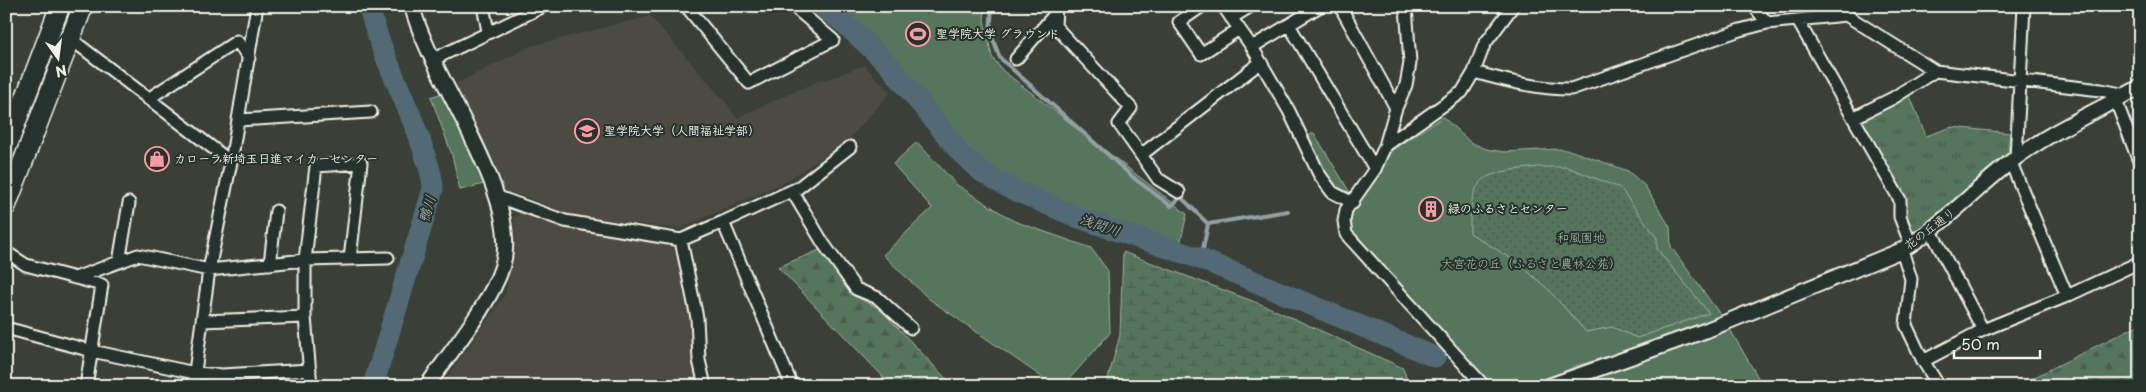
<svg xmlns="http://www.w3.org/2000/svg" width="2146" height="392" font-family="'Playpen Sans','Klee One',sans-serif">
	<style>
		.built { fill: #4b4c43 }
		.grass { fill: url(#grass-tufts); stroke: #a4b2a2 }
		.forest { fill: url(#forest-firs); stroke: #a4b2a2 }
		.wetland { fill: url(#wetland-marsh); stroke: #a4b2a2 }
		.park { fill: #55745d; stroke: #a4b2a2 }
		.garden { fill: url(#garden-dots); stroke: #a4b2a2 }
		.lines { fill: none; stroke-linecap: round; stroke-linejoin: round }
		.stream { stroke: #93a0a4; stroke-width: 4 }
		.river { stroke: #526a76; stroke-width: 21 }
		.minor-casing { stroke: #f4f1e8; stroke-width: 15 }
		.tertiary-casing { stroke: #f4f1e8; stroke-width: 18 }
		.trunk-casing { stroke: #f4f1e8; stroke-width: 22 }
		.minor { stroke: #26332d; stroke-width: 11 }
		.tertiary { stroke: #26332d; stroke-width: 14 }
		.trunk { stroke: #26332d; stroke-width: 19 }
		.labels { text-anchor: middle; stroke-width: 4; stroke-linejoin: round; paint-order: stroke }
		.poi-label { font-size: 12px; font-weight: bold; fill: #f4f1e8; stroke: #26332d; text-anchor: start }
		.street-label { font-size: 12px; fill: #f4f1e8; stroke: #26332d }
		.park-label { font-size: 12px; fill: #b4bfb0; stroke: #26332d }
		.water-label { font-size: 14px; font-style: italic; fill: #b3bbba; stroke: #26332d }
	</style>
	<defs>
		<pattern id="grass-tufts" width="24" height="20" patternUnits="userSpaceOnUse" patternTransform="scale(1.25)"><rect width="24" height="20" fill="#55745d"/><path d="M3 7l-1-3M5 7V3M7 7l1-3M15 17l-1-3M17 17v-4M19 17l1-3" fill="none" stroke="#4e5c50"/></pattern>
		<pattern id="forest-firs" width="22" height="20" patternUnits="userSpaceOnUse" patternTransform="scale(1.25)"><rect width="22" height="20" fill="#55745d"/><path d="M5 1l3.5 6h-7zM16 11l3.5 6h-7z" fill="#4e5c50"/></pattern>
		<pattern id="wetland-marsh" width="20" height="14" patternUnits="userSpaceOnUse" patternTransform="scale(1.25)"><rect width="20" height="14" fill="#55745d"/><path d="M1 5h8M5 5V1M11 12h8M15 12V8" fill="none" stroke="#4e5c50"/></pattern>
		<pattern id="garden-dots" width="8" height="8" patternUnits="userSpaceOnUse" patternTransform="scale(1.25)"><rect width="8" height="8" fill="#55745d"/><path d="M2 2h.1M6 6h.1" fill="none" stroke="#4e5c50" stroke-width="1.8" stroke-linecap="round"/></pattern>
	</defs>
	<rect width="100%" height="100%" fill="#3a4038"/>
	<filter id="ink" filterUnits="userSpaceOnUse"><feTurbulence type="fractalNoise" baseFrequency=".02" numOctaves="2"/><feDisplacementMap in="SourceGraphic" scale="10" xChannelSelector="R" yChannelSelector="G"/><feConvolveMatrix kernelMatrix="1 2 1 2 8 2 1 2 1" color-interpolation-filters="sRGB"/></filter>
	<g filter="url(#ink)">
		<path class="built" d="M650,16L728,105L736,118L816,82L834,77L864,65L890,93L848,140L785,182L679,229L570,215L525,196L505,192L481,145L455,84L532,46Z
			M523,210L561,226L678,245L692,317L700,386H441L505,295L515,234L514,218Z"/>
		<path class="grass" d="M1908,91L1926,136L1952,127L2010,133L2008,153L1913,234L1902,196L1888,166L1881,161L1861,120Z"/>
		<path class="forest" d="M820,250L852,295L879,308L953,386H892L778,267Z
			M2140,324V386H2017Z"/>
		<path class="wetland" d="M1123,252L1268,307L1403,368L1409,386H1106L1120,335Z"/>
		<path class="park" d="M833,6H985L984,20L992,57L1002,70L1187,214L1180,244L1053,202L986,164L944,120L885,48Z
			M442,93L469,146L484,184L460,190L452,155L431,97Z
			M1443,117L1470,142L1486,149L1504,152L1559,149L1572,151L1628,171L1645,186L1670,227L1671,247L1722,317L1640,347L1576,366L1534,386H1490L1350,232L1348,216L1393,149Z
			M1314,133L1349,191L1343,195L1329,183L1305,137Z
			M917,142L957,185L1014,221L1091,248L1108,271L1110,333L1063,386H1055L929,299L883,255L932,208L893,164Z
			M1728,326L1763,386H1566Z"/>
		<path class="garden" d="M1538,167H1567L1620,188L1657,238V249L1709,313L1637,338L1612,327L1586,332L1548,289L1518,263L1470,233C1469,173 1484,173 1538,167Z"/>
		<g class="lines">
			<path class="stream" d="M992,6L990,32L1000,58L1135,179L1171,206L1181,197L1208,224L1201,259
				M1208,224L1288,211"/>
			<path class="river" d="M369,6C380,55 409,103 424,152C428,164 433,176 433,189L373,386
				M822,6L846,25L888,64L961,153L982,172L1009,188L1079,218L1201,259L1435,357"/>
			<defs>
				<path id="minor" d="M483,6L488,31
					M686,6L749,83L833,40L793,6
					M1056,6L1055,26L1131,108L1119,124L1158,179L1179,192
					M1202,6L1179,22L1201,54L1239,29
					M1223,6L1252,47L1289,111L1319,174L1332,192L1353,203
					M1340,6L1396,108
					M1406,6L1410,63L1406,85L1396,108L1385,146L1375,169L1346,210L1344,221L1346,234L1484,386
					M1754,6L1767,23
					M1231,18L1251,6
					M1798,21L1900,200V217L1911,245
					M1289,25L1375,169
					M71,39L231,162L257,6
					M1252,47L1320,6
					M1016,59L1055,14
					M432,60L544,6
					M1474,72C1506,81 1538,89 1571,89L1740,30L1767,23L1846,15L1935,71L2101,90L2126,95
					M148,99L237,41L249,58
					M2116,101L2140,164
					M1855,117L1893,98L1935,71
					M239,120L371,112
					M1385,146L1462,92L1474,72L1484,45L1513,6
					M1141,155L1261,62
					M2016,158L2024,6
					M2011,163L2067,296
					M792,191L823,243L856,289L878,298L911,328
					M498,197L565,221L681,240L723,222L792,386
					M723,222L798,188L850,147
					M1931,231L1983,330
					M681,240L697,318L699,360L705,386
					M1902,250L1911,279L1906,325L1923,361L1939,386
					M6,252L26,265L102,285L86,386
					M119,262L129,203
					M270,264L276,211
					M75,278L138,255L209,270L305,260L388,258
					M202,321L305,317
					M6,328L92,351L195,373L222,375L310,370
					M1923,361L1983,330L2067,296L2140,262
					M193,386L209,270L231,162
					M311,386L305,317V260L316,166L361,163L350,259"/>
				<path id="tertiary" d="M412,6C430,79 524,196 502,267C490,305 450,352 427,386
					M1549,386L1707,330L1902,250C1945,224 1978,186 2017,157C2055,129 2099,110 2140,87"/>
				<path id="trunk" d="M6,149L60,6
					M6,206L83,6"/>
			</defs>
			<use href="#minor" class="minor-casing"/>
			<use href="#tertiary" class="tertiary-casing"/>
			<use href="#trunk" class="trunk-casing"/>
			<use href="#minor" class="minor"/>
			<use href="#tertiary" class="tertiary"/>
			<use href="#trunk" class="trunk"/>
		</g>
	</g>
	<defs>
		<symbol id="stadium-ring" viewBox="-11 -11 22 22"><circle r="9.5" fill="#26332d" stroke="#ff9aa2" stroke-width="1.5"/><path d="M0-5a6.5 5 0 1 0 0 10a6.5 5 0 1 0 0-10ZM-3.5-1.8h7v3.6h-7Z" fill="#ff9aa2"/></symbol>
		<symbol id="university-ring" viewBox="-11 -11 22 22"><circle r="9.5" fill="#26332d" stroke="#ff9aa2" stroke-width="1.5"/><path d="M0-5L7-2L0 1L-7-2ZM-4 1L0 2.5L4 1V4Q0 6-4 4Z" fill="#ff9aa2"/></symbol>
		<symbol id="shop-ring" viewBox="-11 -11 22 22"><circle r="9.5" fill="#26332d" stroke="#ff9aa2" stroke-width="1.5"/><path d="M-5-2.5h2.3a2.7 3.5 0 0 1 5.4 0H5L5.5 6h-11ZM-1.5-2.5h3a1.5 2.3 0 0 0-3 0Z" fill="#ff9aa2"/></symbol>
		<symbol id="building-ring" viewBox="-11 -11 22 22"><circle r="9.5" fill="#26332d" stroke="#ff9aa2" stroke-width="1.5"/><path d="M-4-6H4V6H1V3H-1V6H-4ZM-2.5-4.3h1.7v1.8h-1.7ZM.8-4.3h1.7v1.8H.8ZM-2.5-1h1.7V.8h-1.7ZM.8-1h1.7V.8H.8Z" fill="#ff9aa2"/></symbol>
	</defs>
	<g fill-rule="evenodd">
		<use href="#stadium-ring" x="904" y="20" width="28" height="28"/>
		<use href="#university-ring" x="573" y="117" width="28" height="28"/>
		<use href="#shop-ring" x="143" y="145" width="28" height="28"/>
		<use href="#building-ring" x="1417" y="195" width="28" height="28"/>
	</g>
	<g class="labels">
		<g class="poi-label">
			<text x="936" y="38">聖学院大学 グラウンド</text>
			<text x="604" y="135">聖学院大学（人間福祉学部）</text>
			<text x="174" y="163">カローラ新埼玉日進マイカーセンター</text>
			<text x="1448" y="213">緑のふるさとセンター</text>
		</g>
		<g class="street-label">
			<text transform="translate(1930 229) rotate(-37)" y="4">花の丘通り</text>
		</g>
		<g class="park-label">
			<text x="1581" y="242">和風園地</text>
			<text x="1531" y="268">大宮花の丘（ふるさと農林公苑）</text>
		</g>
		<g class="water-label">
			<text transform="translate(427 209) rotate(-73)" y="5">鴨川</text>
			<text transform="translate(1100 225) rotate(19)" y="5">浅間川</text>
		</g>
	</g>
	<rect width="2146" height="392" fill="none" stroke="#26332d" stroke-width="25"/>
	<rect x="12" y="12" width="2121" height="367" fill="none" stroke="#f4f1e8" stroke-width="2" filter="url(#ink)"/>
	<g transform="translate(58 58) rotate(166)" stroke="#26332d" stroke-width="4" paint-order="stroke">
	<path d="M0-4L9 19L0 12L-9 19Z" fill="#f4f1e8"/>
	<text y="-8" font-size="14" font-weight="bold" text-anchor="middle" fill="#f4f1e8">N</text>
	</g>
	<path d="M1954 350v8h86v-8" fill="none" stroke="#f4f1e8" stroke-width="2.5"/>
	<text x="1961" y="350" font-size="15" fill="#f4f1e8" stroke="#26332d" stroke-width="4" paint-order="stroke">50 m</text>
</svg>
